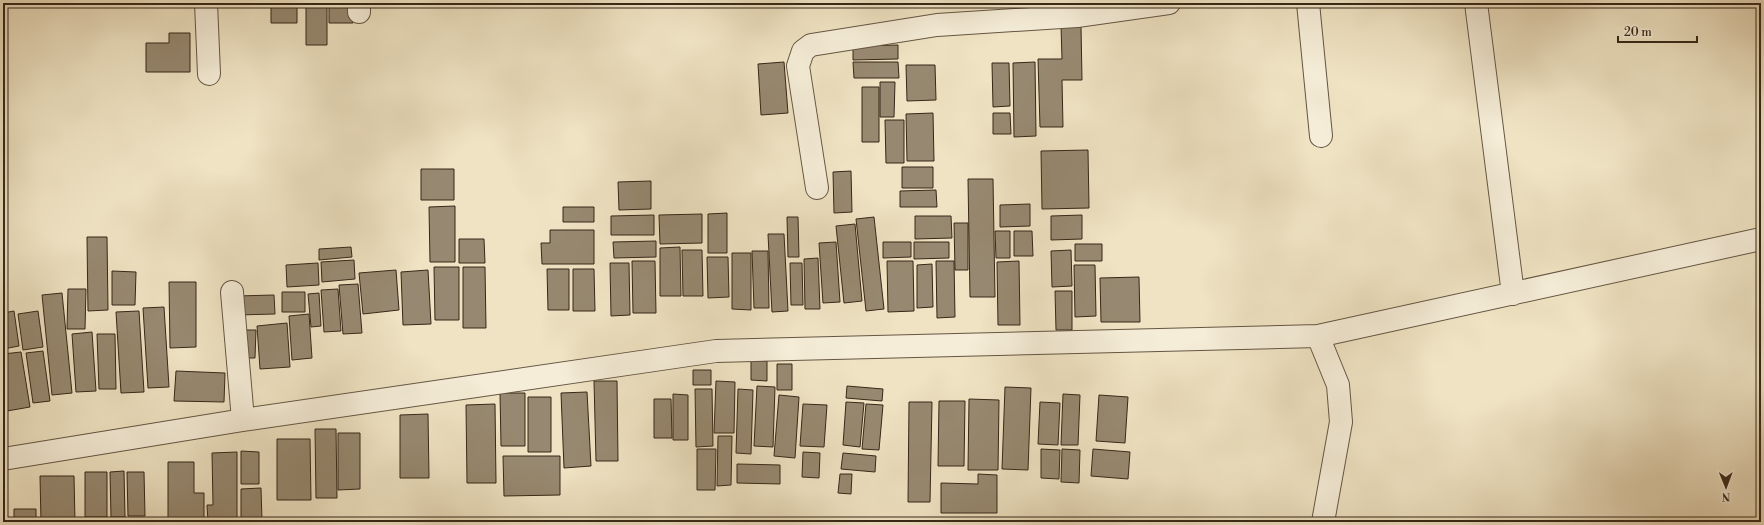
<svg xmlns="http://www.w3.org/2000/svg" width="1764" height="525" font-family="'Libre Bodoni',serif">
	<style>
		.building { fill: #978971; stroke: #372718 }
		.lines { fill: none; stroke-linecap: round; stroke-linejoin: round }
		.minor-casing { stroke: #655643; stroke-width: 24 }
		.minor { stroke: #f5edd8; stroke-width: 22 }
	</style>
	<rect width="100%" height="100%" fill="#efe3c3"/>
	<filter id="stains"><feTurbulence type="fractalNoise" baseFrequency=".005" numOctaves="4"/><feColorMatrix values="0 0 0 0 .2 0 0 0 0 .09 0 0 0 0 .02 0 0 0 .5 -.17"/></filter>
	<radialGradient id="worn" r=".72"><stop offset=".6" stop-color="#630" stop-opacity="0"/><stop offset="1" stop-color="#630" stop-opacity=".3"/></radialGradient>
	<path class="building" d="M271,3H297V23H271Z
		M306,3H327V45H306Z
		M329,3H353V23H329Z
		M1061,26H1081L1082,80H1062L1063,127H1040L1038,59H1062Z
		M169,33H190V72H146V43H169Z
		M898,45V59L853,60V46Z
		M784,62L788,113L761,115L758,64Z
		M853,62H898L899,78H854Z
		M1035,62L1036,136L1014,137L1013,63Z
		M992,63H1009L1010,106L993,107Z
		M906,65H935L936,100L907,101Z
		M880,82H895L894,117H880Z
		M862,87H879V142H862Z
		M933,113L934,161H907L906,114Z
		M993,113H1010L1011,134H993Z
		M885,120H904V163H886Z
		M1088,150L1089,208L1042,209L1041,151Z
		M902,167H933V188H902Z
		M421,169H454V200H421Z
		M851,171L852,212L834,213L833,172Z
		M968,179H993L995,297H970Z
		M651,181V209L619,210L618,182Z
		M936,190L937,207H900V191Z
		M1030,204V226L1000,227V205Z
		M455,206V262H430L429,207Z
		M563,207H594V222H563Z
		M727,213V253H708V214Z
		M702,214V243L660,244L659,215Z
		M654,215V235H611V216Z
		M1082,215V239L1051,240V216Z
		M915,216H951L952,238L915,239Z
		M787,217H798L799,257H788Z
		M874,217L884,309L866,311L856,219Z
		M954,223H968V270H955Z
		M855,224L862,301L844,303L836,226Z
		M550,230H594V264H542L541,243H550Z
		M995,231H1010V258H996Z
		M1014,231H1032L1033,256H1014Z
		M768,234H784L788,311L772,312Z
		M87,237H107L108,310L88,311Z
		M459,239H484L485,263H459Z
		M656,241V257L614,258L613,242Z
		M836,242L840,302L823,303L819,243Z
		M883,242H911V257L883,258Z
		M914,242H949V258L914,259Z
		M1075,244H1102V261H1075Z
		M351,247L352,257L319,260V249Z
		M680,247L681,296H660V248Z
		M682,250H702L703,296H683Z
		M1071,250L1072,286L1052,287L1051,251Z
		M752,251H768L769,308H754Z
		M732,253H751V310L732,309Z
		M707,257H728L729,297L708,298Z
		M818,258L820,309H805L804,259Z
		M354,260L355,279L322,282L321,262Z
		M632,261H655L656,313H633Z
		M887,261H913L914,311L888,312Z
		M936,261H954L955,317L937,318Z
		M1019,261L1020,325H998L997,262Z
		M318,263L319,285L287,287L286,265Z
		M610,263H629L630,315L611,316Z
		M790,263H802L803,305H791Z
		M932,264L933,307L917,308V265Z
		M1074,265H1095L1096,316L1075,317Z
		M434,267H459V320H435Z
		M463,267H485L486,328H463Z
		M547,269H569V310H548Z
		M573,269H594L595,311H573Z
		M396,270L399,310L363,314L359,273Z
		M428,270L431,324L403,325L401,272Z
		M112,271L136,272L135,305H112Z
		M1139,277L1140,322H1101L1100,278Z
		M169,282H196V347L170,348Z
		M358,284L362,333L343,334L339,285Z
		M68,289H86L85,329H67Z
		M338,289L341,331L324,332L321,290Z
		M1055,291H1072V330H1056Z
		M282,292H305V312H282Z
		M62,293L72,393L52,395L42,295Z
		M319,293L321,326L311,327L308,294Z
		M274,295L275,314L237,315V296Z
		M164,307L169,387L148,388L143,308Z
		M14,311L19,346L3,349V313Z
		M38,311L43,347L23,350L18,314Z
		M139,311L144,392L121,393L116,312Z
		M309,314L312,358L292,360L289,316Z
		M287,323L290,367L260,369L257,326Z
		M241,330H256L255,358H240Z
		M92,332L96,391L76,392L72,334Z
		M97,334H115L116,389H99Z
		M43,351L50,401L33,403L26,353Z
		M21,352L30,407L7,411L3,383V354Z
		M751,361H767V381L751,380Z
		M777,364H792V390H777Z
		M693,370H711V385H693Z
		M176,371L225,373L224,402L174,401Z
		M594,381H617L618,461H596Z
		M716,381L735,382L734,433H714Z
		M757,386L775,387L773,447L754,446Z
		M847,386L883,389L882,401L846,398Z
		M1005,387L1031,388L1028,470L1002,469Z
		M695,389H712L713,446L696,447Z
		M738,389L753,390L751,454L736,453Z
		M587,392L591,466L564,468L561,393Z
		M500,393H525V446H501Z
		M673,394L688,395V440H673Z
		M1063,394L1080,395L1078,445H1061Z
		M779,395L799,397L795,458L774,456Z
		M1099,395L1128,397L1125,443L1096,441Z
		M528,397H551V452H528Z
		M654,399H671L672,438H654Z
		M969,399L999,400L998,470H968Z
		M939,401H965L964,466H938Z
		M846,402L864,403L860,447L843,445Z
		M909,402H932L930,502H908Z
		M1040,402L1060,403L1058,445L1038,444Z
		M495,404L496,483H467L466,405Z
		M803,404L827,405L824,447L800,446Z
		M866,404L883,405L879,450L862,449Z
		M428,414L429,478H400V415Z
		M315,429H336L337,498H316Z
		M338,433H360V489L338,490Z
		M718,436H732L731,485L717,486Z
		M277,439H310L311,500H277Z
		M697,449H716L715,490H697Z
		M1041,449L1060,450L1059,479L1041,478Z
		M1062,449L1080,450L1079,483L1061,482Z
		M1093,449L1130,452L1128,479L1091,476Z
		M241,451L259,452V484H241Z
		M237,452V522H208L207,505H213L212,453Z
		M803,452L820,453L819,478L802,477Z
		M843,453L876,456L875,472L841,469Z
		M503,456H560V495L504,496Z
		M168,462H194V493H204V522H168Z
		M737,464L780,465V484L737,483Z
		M124,471L125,517H111L110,472Z
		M85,472H107V517H85Z
		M127,472H144L145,516H128Z
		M840,474H852L851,494L838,493Z
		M978,474L997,475V513H941V483L978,484Z
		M40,476H74L75,522H41Z
		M261,488L262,521H241V489Z
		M14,509H36V522H14Z
		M145,520V522H84V521Z"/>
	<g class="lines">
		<defs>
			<path id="minor" d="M206,3L209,74
				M1308,3L1321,136
				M1476,3L1513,294
				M359,12V3
				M817,188L798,66L803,51L811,45L937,25L1077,16L1169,3
				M232,292L243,420
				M1318,336L1338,385L1341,422L1323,522
				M3,459L243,420L716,351L1318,336L1761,239"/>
		</defs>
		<use href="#minor" class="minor-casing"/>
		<use href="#minor" class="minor"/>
	</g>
	<rect width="1764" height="525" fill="none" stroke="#efe3c3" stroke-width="16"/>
	<rect x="4" y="4" width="1756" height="517" fill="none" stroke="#372718" stroke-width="2"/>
	<rect x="8" y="8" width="1748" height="509" fill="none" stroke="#372718"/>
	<g transform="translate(1726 487) rotate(179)" stroke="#f5edd8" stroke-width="3" paint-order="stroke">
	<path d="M0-3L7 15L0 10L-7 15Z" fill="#372718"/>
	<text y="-6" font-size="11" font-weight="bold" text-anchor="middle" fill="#372718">N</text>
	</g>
	<path d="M1618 36v6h79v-6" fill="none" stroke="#372718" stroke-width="2"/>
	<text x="1624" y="36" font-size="12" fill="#372718" stroke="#f5edd8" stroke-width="3" paint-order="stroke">20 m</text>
	<rect width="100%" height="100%" filter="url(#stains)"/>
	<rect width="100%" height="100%" fill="url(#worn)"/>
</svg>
